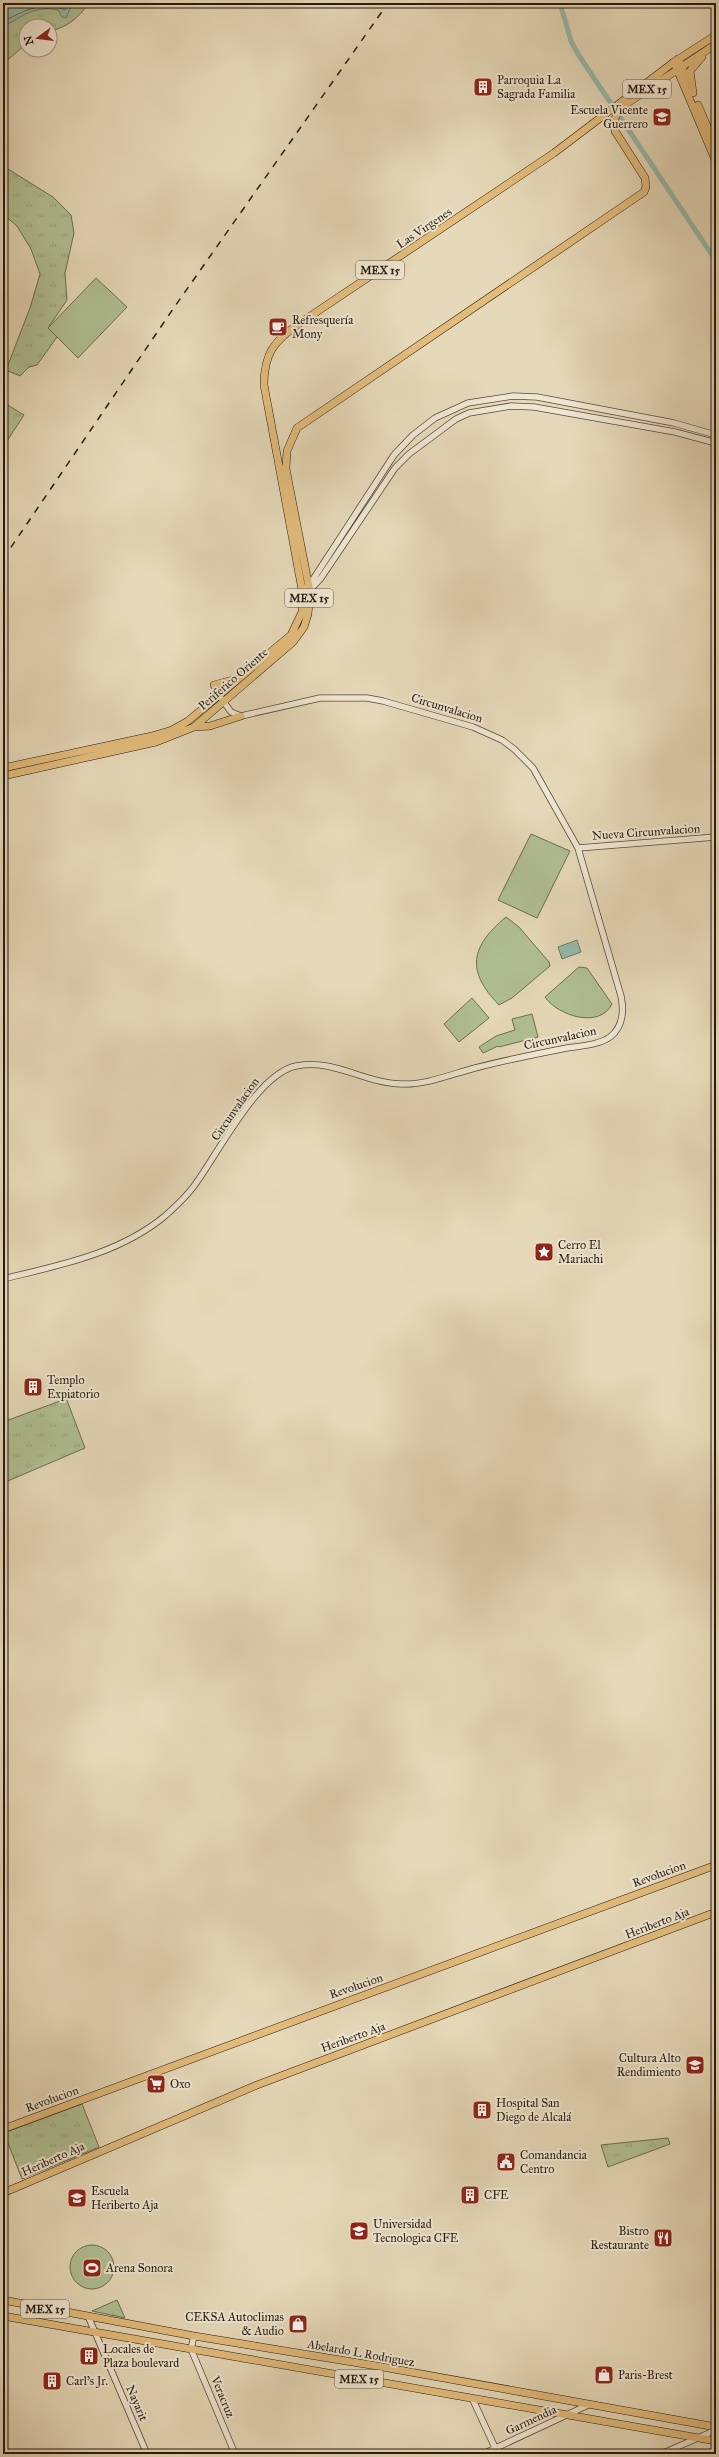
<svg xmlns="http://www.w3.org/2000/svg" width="719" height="2457" font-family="'IM FELL Great Primer',serif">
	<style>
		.grass { fill: url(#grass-tufts); stroke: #6a6e52 }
		.garden { fill: #b0c094; stroke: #6a6e52 }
		.water { fill: #97bbab; stroke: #697b6d }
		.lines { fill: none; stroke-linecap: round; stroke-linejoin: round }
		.shore { stroke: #5e6b5e; stroke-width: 1 }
		.canal { stroke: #97bbab; stroke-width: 5 }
		.tertiary-casing { stroke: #554a3a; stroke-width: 7 }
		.primary-casing { stroke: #251b10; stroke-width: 8 }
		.trunk-casing { stroke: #251b10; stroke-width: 8 }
		.tertiary { stroke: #efe6d2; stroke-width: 5.5 }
		.primary { stroke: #e3bc7c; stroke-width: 7 }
		.trunk { stroke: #e3bc7c; stroke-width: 7 }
		.rail { stroke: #251b10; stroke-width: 1.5; stroke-dasharray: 7 7; stroke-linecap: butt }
		.labels { text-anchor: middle; stroke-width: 4; stroke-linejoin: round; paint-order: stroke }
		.shield { fill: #efe6d2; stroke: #62584a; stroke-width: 1 }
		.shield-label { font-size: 11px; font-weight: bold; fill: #251b10 }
		.poi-label { font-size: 12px; fill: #251b10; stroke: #efe6d2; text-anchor: start }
		.street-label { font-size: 12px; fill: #251b10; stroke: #efe6d2 }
	</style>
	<defs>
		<pattern id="grass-tufts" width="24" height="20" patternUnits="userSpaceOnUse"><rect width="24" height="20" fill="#b0c094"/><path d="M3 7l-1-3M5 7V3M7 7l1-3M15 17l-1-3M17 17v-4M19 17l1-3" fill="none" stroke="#97a47f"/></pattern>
	</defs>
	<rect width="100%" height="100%" fill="#e6d9b9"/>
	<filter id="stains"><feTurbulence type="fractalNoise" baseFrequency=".005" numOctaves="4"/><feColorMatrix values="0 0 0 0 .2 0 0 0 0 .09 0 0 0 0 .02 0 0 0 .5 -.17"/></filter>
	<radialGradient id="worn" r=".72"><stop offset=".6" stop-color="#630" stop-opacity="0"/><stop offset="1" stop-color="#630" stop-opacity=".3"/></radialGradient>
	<path class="grass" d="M3,3H89C78,18 68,27 50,31V26H26V44L3,64Z
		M3,166L53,197L71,215L74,233L65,273L67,300L48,328L57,337L37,365L29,367L20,376L6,370L30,308L40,274L31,249L17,226L3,214Z
		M6,404L24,415L3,447V408Z
		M65,1395L85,1448L3,1483V1422L60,1401Z
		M82,2104L99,2147L22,2179L4,2133Z
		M668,2138L670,2144L608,2167L601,2145Z
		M117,2300L125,2318L92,2311Z"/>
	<path class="garden" d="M96,278L127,307L78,358L48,328Z
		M531,834L570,851L537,918L498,900Z
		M506,917L519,927L549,962L550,966L512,998L499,1005C466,971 470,947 506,917Z
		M579,967L587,968L612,1004C600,1029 558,1016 545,997Z
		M472,998L489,1018L459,1042L444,1024Z
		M532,1014L538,1037L499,1047L498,1046L483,1053L479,1047L496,1036L515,1030L512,1019Z
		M70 2267a22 22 0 1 1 44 0a22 22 0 1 1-44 0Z"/>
	<path class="water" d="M15,3H73L66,18L62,17L58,10C36,5 22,16 3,27V8Z
		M577,940L581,952L562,959L558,947Z"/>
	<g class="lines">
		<path class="shore" d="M3,22C22,11 44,0 65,10L68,3"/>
		<path class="canal" d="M560,3L571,41L578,54L716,261"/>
		<defs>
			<path id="tertiary" d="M303,590L312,581L394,455L413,435L435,418L468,403L513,396L537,397L674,423L716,435
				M307,593L321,578L395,468L409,454L456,419L469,413L511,406L534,407L675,432L716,443
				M578,848L716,837
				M3,1279C60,1265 119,1254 165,1216C175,1207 186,1197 194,1186C218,1154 257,1074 296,1066C333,1058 366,1084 402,1084C426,1085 452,1074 475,1068C506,1060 536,1054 567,1048C580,1046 599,1045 610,1037C623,1027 624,1011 621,996L578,848L533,768L514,749L502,740L473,727L383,701L367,698H320L241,716L231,712L219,695
				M88,2316L147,2454
				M194,2336L191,2349L235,2454
				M473,2400L498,2454
				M483,2454L588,2405
				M661,2454L716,2430"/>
			<path id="primary" d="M678,59L689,84
				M674,62L716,162
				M698,105L716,147
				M3,2129L716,1865
				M3,2193L257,2085L716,1912
				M3,2300L194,2336L377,2366L716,2427
				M3,2316L716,2441"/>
			<path id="trunk" d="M693,93L690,71L702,57
				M214,685L236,679
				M194,727L210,726L241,716
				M3,768L152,736L172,730L188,721L291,635L302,612L303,595L264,385C264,353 274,341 300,323L554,153L674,62L716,35
				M3,776L156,742L194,727L293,642L304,627L308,614L310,592L286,469L287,451L297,428L644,192L646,187L645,178L615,131C612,119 617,112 626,104L716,44"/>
		</defs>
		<use href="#tertiary" class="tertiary-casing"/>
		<use href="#primary" class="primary-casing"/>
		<use href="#trunk" class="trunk-casing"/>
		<use href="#tertiary" class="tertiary"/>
		<use href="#primary" class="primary"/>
		<use href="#trunk" class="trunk"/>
		<path class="rail" d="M3,559L173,309L388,3"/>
	</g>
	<defs>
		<symbol id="building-square" viewBox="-11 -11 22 22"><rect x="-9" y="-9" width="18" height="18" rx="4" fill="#8f2418" stroke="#efe6d2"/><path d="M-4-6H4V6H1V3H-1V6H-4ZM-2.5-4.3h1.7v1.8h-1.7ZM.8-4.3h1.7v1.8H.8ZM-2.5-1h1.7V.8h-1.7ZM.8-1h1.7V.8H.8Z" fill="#fff"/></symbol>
		<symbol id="school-square" viewBox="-11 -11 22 22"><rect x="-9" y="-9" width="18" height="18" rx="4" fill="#8f2418" stroke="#efe6d2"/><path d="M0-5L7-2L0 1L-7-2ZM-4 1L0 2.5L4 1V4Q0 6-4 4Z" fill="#fff"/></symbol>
		<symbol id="cafe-square" viewBox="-11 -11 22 22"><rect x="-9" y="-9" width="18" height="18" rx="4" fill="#8f2418" stroke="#efe6d2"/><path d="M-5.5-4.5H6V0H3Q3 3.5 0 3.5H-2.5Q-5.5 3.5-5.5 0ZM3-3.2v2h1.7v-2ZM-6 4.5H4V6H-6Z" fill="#fff"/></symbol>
		<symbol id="sight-square" viewBox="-11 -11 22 22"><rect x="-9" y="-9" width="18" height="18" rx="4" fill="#8f2418" stroke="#efe6d2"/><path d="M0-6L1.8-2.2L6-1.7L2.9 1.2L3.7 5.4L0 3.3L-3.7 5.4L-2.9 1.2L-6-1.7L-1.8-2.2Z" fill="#fff"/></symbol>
		<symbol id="university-square" viewBox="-11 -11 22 22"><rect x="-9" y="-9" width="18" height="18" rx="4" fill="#8f2418" stroke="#efe6d2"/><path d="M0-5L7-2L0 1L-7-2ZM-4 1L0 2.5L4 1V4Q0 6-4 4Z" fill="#fff"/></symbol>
		<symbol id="supermarket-square" viewBox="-11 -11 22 22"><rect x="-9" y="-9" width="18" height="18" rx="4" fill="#8f2418" stroke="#efe6d2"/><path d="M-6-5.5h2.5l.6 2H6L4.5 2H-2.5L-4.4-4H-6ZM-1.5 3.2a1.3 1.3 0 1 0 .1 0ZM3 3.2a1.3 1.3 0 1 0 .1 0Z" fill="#fff"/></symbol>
		<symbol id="civic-square" viewBox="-11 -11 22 22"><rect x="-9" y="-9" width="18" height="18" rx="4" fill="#8f2418" stroke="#efe6d2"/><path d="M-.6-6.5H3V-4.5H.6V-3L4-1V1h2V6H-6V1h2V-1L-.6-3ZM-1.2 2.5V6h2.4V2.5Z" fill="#fff"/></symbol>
		<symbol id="restaurant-square" viewBox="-11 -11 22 22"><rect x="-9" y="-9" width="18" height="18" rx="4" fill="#8f2418" stroke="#efe6d2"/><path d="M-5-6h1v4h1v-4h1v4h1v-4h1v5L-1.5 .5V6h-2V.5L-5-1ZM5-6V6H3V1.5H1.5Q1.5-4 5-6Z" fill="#fff"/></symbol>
		<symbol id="stadium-square" viewBox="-11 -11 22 22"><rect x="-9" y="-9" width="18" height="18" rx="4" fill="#8f2418" stroke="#efe6d2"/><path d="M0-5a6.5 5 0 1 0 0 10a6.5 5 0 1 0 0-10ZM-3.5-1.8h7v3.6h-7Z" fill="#fff"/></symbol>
		<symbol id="shop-square" viewBox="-11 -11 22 22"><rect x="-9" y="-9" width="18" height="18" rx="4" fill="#8f2418" stroke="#efe6d2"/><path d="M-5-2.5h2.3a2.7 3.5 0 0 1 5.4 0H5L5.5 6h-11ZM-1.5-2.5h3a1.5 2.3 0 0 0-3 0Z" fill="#fff"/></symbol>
	</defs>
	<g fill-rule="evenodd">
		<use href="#building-square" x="472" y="76" width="22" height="22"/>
		<use href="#school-square" x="651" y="106" width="22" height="22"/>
		<use href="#cafe-square" x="267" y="316" width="22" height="22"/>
		<use href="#sight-square" x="533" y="1241" width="22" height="22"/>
		<use href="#building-square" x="22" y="1376" width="22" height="22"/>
		<use href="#university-square" x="684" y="2054" width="22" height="22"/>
		<use href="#supermarket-square" x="145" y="2073" width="22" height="22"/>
		<use href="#building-square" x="471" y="2099" width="22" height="22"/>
		<use href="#civic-square" x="495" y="2151" width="22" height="22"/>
		<use href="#building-square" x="459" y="2184" width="22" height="22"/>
		<use href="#school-square" x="66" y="2187" width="22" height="22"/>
		<use href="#university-square" x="348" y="2220" width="22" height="22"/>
		<use href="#restaurant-square" x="652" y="2227" width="22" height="22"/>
		<use href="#stadium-square" x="81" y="2257" width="22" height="22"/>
		<use href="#shop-square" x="287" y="2313" width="22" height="22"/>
		<use href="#building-square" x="78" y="2345" width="22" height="22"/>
		<use href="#shop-square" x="593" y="2364" width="22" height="22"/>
		<use href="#building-square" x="41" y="2370" width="22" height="22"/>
	</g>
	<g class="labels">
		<g class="shield">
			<rect x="623" y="80" width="48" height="18" rx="3"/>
			<rect x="356" y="261" width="48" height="18" rx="3"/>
			<rect x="285" y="589" width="48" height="18" rx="3"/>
			<rect x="21" y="2300" width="48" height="18" rx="3"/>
			<rect x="335" y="2370" width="48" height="18" rx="3"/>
		</g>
		<g class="shield-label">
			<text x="647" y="93">MEX 15</text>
			<text x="380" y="274">MEX 15</text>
			<text x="309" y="602">MEX 15</text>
			<text x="45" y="2313">MEX 15</text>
			<text x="359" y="2383">MEX 15</text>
		</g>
		<g class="poi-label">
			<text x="497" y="84">Parroquia La<tspan x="497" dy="14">Sagrada Familia</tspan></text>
			<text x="648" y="114" text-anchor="end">Escuela Vicente<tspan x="648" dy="14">Guerrero</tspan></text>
			<text x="292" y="324">Refresquería<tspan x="292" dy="14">Mony</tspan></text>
			<text x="558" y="1249">Cerro El<tspan x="558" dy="14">Mariachi</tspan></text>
			<text x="47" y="1384">Templo<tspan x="47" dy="14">Expiatorio</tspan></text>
			<text x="681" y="2062" text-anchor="end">Cultura Alto<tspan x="681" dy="14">Rendimiento</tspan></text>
			<text x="170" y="2088">Oxo</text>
			<text x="496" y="2107">Hospital San<tspan x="496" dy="14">Diego de Alcalá</tspan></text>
			<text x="520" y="2159">Comandancia<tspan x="520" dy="14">Centro</tspan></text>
			<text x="91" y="2195">Escuela<tspan x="91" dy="14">Heriberto Aja</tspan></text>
			<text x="484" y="2199">CFE</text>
			<text x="373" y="2228">Universidad<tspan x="373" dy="14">Tecnologica CFE</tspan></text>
			<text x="649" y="2235" text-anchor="end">Bistro<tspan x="649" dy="14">Restaurante</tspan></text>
			<text x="106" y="2272">Arena Sonora</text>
			<text x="284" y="2321" text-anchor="end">CEKSA Autoclimas<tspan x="284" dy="14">&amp; Audio</tspan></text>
			<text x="103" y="2353">Locales de<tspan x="103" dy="14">Plaza boulevard</tspan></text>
			<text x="618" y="2379">Paris-Brest</text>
			<text x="66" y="2385">Carl's Jr.</text>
		</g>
		<g class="street-label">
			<text transform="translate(424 228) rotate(-34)" y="4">Las Virgenes</text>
			<text transform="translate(233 679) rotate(-41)" y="4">Periferico Oriente</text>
			<text transform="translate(447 708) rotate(17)" y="4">Circunvalacion</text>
			<text transform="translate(646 832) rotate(-4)" y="4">Nueva Circunvalacion</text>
			<text transform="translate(560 1038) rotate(-12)" y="4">Circunvalacion</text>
			<text transform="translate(235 1109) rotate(-55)" y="4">Circunvalacion</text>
			<text transform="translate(659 1874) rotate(-20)" y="4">Revolucion</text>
			<text transform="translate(657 1923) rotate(-21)" y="4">Heriberto Aja</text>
			<text transform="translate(356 1986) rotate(-19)" y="4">Revolucion</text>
			<text transform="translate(353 2037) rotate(-20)" y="4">Heriberto Aja</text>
			<text transform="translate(52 2099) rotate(-20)" y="4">Revolucion</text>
			<text transform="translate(53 2159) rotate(-24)" y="4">Heriberto Aja</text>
			<text transform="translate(361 2353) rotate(10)" y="4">Abelardo L Rodriguez</text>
			<text transform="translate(223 2397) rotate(68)" y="4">Veracruz</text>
			<text transform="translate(137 2403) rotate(67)" y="4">Nayarit</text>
			<text transform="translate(531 2420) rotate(-25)" y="4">Garmendia</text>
		</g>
	</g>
	<rect width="719" height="2457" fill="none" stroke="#e6d9b9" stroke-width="16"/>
	<rect x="4" y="4" width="711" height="2449" fill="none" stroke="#251b10" stroke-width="2"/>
	<rect x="8" y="8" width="703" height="2441" fill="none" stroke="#251b10"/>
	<g transform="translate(38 38) rotate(255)"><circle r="19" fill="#efe6d2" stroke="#9e9584"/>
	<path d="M0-3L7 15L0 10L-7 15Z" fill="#8f2418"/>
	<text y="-6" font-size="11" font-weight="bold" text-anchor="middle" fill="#251b10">N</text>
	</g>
	<rect width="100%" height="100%" filter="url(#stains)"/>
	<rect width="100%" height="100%" fill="url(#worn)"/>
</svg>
